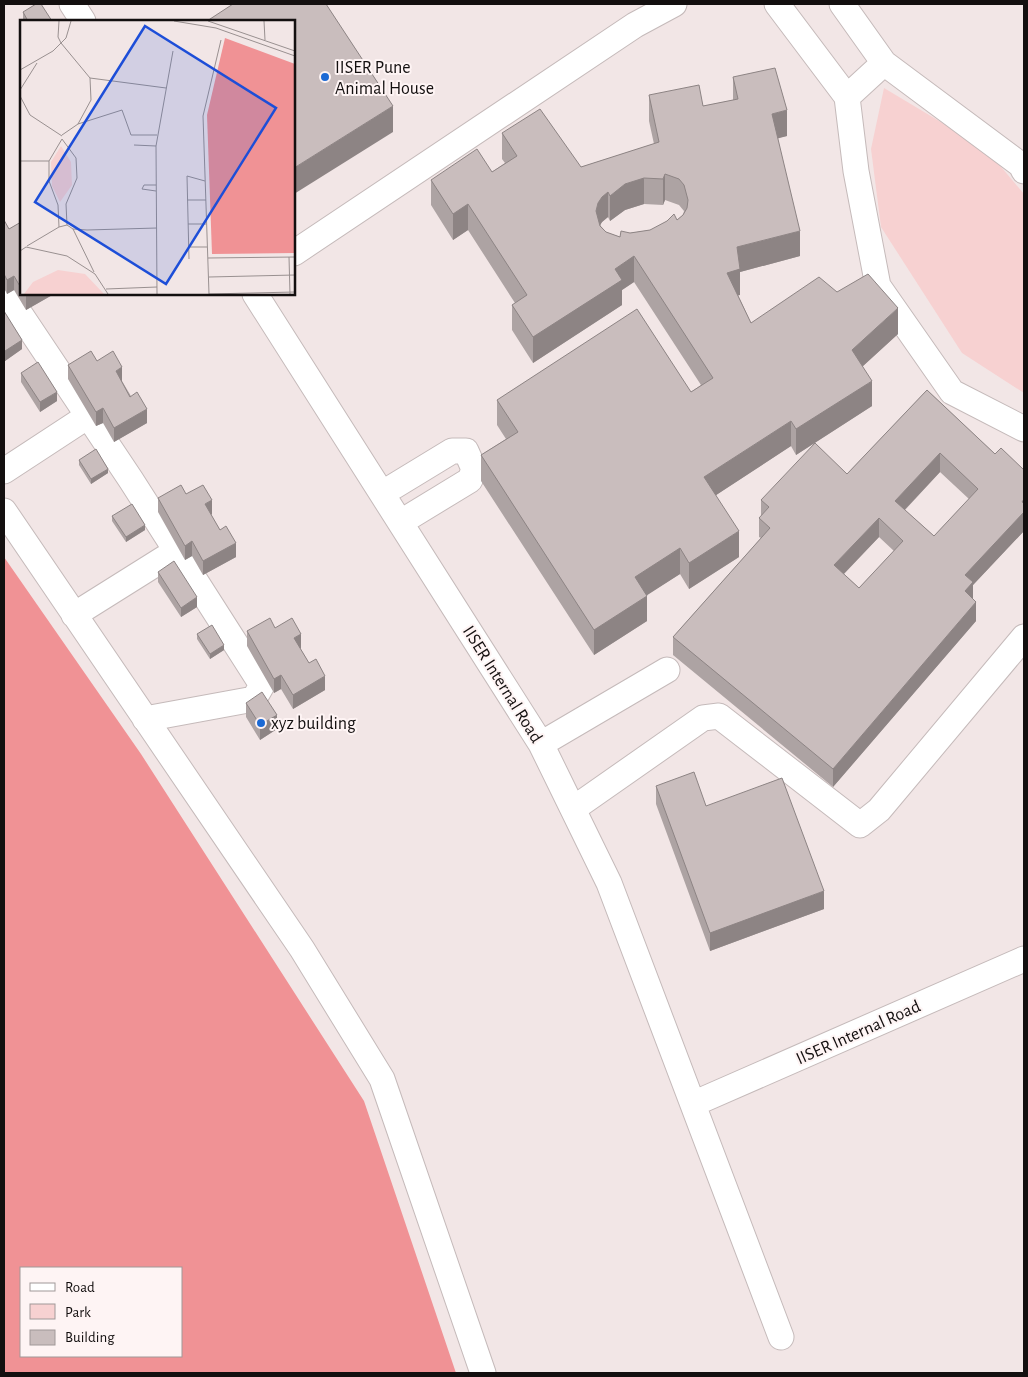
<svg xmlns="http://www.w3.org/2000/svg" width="1028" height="1377" font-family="'Alegreya Sans',sans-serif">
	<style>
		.green { fill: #f7d1d1 }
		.forest { fill: #f09295; fill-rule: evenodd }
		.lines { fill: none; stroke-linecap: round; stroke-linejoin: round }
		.minor-casing { stroke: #c5baba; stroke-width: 27 }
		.minor { stroke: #fff; stroke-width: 25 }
		.wall { fill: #ada3a3; fill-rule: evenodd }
		.shaded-wall { fill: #8d8484 }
		.building { fill: #c9bdbd; stroke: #8d8484; fill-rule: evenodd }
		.poi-dot { fill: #1b69d4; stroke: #fef4f4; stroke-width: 2 }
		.labels { text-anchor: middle; stroke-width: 4; stroke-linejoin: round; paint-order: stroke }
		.poi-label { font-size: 18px; fill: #130f0f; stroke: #fef4f4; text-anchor: start }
		.street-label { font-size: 18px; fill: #130f0f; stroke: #fef4f4 }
		.inset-road { fill: none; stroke: #999090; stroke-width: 1 }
		.view { fill: #1d4ed8; fill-opacity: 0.15; stroke: #1d4ed8; stroke-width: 2.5 }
		.inset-edge { fill: none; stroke: #130f0f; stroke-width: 2.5 }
	</style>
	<rect width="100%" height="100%" fill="#f2e6e6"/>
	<path class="green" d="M884,88L986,149L1024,194V393L962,353L881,227L871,149Z"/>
	<path class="forest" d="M4,557L141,754L364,1101L456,1373H4ZM21,1268H181V1356H21Z"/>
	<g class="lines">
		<defs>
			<path id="minor" d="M72,4L83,21
				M777,4L847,97L856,171L878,286L952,392L1024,429
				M842,4L884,63L1021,165L1024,171
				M847,97L884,63
				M294,253L635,25L674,4
				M4,290L131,480L262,685L254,699L145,719
				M255,294L541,744L609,883L781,1337
				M4,471L88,416
				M383,493L452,451H466L474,469L470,480L401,522
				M4,511L302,949L382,1079L483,1373
				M74,615L176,551
				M541,744L667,670
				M573,809L703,718L719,716L860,825L879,810L1024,637
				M693,1104L1024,959"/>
		</defs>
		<use href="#minor" class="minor-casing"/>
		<use href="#minor" class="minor"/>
	</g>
	<path class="wall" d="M23,12L52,21H23Z
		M733,77L787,136L777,138L800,256L740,272V295H738L751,323L837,292L898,334L862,367L872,406L796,455L791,446L716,495L739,557L689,589L680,574L646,595L647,621L594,655L481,481V455L506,439L497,425V400L691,392L701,385L634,282L622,290V305L533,363L512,330V305L515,303L468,230L453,240L431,205V180L492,172L505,163L502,159V133L581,167L654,144L649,121V95L703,106L733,100ZM665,200L679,205L684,211L683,215L677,220L650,230L630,233L620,237L606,232L600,225L602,222L608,217L610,221L625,210L644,204L663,205Z
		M4,220L9,229L21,222V294H54L26,310L14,290L7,294L4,288Z
		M4,311L22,349L5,361L4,359Z
		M97,361L122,381L147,423L114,442L103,423L96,426L68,379V365Z
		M21,373L57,401L40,412L21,382Z
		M927,390L995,454L1024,470V531L973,585V599L976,621L833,787L673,655V637L761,538L759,537V518L761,516V500L847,474ZM940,472L969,499L934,536L905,510ZM879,537L894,551L859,588L844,574Z
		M79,460L108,473L91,484L79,465Z
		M186,494L212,514L211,515L236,557L203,575L192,556L185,560L158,512V498Z
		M112,516L145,530L126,542L112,521Z
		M158,572L197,607L181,617L158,582Z
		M275,628L301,648H300L325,690L293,709L281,689L274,693L247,646V631Z
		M197,634L224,650L210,659L197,639Z
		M246,703L277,729L260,740L246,717Z
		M656,786L824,909L710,951L656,804Z"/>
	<path class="shaded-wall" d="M393,106V132L294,194V168Z
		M787,110V136L772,140V114Z
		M665,174V200L663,205V179Z
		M644,178V204L625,210L610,221V196L625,184Z
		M608,192V217L602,222L598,229L596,211L598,203L602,197Z
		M468,204V230L453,240V214Z
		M800,231V256L740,272V295L727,298V273L737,247Z
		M634,256V282L622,290V305L533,363V337L615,269Z
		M14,276V290L7,294V280Z
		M29,294H54L26,310V296Z
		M898,308V334L852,376V350Z
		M22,340V349L5,361V351Z
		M122,367V381L116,385V371Z
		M872,381V406L796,455V429Z
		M57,392V401L40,412V402Z
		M103,408V423L96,426V412Z
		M147,409V423L114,442V428Z
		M791,421V446L704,503V477Z
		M940,453V472L895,520V501Z
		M108,469V473L91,484V479Z
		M1024,499V531L973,585V601L965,609V575Z
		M212,500V514L205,519V504Z
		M879,518V537L834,584V565Z
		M145,525V530L126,542V537Z
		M739,531V557L689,589V563Z
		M192,541V556L185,560V546Z
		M236,543V557L203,575V561Z
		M680,548V574L635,603V577Z
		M647,596V621L594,655V630Z
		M197,597V607L181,617V608Z
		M976,602V621L833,787V769Z
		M301,634V648L294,652V638Z
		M224,645V650L210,659V654Z
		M281,675V689L274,693V679Z
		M325,676V690L293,709V695Z
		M277,715V729L260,740V725Z
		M824,891V909L710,951V933Z"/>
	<path class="building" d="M36,4H41L52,21H28L23,12Z
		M233,4H326L393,106L294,168V21H207Z
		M775,68L787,110L772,114L800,231L737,247L740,269L727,273L751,323L819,277L837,292L868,274L898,308L852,350L872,381L796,429L791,421L704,477L739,531L689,563L680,548L635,577L647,596L594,630L481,455L518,432L497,400L637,309L691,392L713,378L634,256L615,269L622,280L533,337L512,305L527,295L468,204L453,214L431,180L477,149L492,172L517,156L502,133L540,109L581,167L659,142L649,95L699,85L703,106L738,99L733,77ZM665,174L679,179L684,185L688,200L687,208L683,215L677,220L674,214L667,221L650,230L630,233L621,231L620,237L606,232L600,226L596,211L598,203L602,197L608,192L610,196L625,184L644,178L663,179Z
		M4,220L9,229L21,222V288L14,276L7,280L4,274Z
		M4,311L22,340L5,351L4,349Z
		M91,351L97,361L113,351L122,367L116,371L130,397L137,392L147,409L114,428L103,408L96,412L68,365Z
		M38,362L57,392L40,402L21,373Z
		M927,390L995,454L1001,448L1024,470V499L1022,502L1024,503V512L965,575L973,582L965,591L976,602L833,769L673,637L770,528L759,518L769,507L761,500L815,443L847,474ZM940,453L978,489L934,536L895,501ZM879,518L903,541L859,588L834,565Z
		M96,449L108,469L91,479L79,460Z
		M181,485L186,494L203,485L212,500L205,504L220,530L226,526L236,543L203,561L192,541L185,546L158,498Z
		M132,504L145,525L126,537L112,516Z
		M174,561L197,597L181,608L158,572Z
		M270,618L275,628L292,618L301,634L294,638L309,663L316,659L325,676L293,695L281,675L274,679L247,631Z
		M212,625L224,645L210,654L197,634Z
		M262,692L277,715L260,725L246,703Z
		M694,772L706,806L782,778L824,891L710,933L656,786Z"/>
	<g class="poi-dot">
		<circle cx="325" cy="77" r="5"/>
		<circle cx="261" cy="723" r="5"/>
	</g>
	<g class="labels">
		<g class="poi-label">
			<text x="335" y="73">IISER Pune<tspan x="335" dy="21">Animal House</tspan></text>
			<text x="271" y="729">xyz building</text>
		</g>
		<g class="street-label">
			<text transform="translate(503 684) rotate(58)" y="6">IISER Internal Road</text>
			<text transform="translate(858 1032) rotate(-24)" y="6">IISER Internal Road</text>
		</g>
	</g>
	<g transform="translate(20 20)">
		<rect width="275" height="275" fill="#f2e6e6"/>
		<path d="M41,126L51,142L52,165L40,182L32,166L31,142ZM38,250L65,254L84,274H4L13,262Z" fill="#f7d1d1"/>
		<path d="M205,18L275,44V233L192,234L187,95Z" fill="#f09295"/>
		<path class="inset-road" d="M39,1L38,17L41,23L70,58L146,68M154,1L196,8L275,36M188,1L275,31M244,1L245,20M0,50L33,31L46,18L51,1M0,70L17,43M0,76L10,95L42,116M58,104L71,80L70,58M42,115L58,104L102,90L111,115H137M42,119L56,138L57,158L46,184L47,205M114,125L136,126M0,141H29L42,119M29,141V161L38,185L39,207L47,205L53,209L67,210L137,208M136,165H124L122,169L136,171M167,180H186M168,204H186M53,209L74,252M0,225V254M7,226L39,207M169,227H187M0,231L6,227L47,236L75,254L88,274M269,237L270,274M188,238L275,237M169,239L167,156L185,161M189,257L275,255M86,269L137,267M137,274L136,126L153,31M189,274L183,96L201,20M189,274L275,272"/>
		<path class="view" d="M125,6L256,88L146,264L15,182Z"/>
		<rect width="275" height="275" class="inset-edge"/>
	</g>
	<rect width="1028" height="1377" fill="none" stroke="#130f0f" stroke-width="10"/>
	<rect x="20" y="1267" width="162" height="90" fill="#fef4f4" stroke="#a09898"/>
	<rect x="30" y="1283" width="25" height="8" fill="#ffffff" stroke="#a09898"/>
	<text x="65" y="1292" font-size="15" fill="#130f0f">Road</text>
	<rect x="30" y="1304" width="25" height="15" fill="#f7d1d1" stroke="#a09898"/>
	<text x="65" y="1317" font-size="15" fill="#130f0f">Park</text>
	<rect x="30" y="1330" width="25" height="15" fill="#c9bdbd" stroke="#a09898"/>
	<text x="65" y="1342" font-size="15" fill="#130f0f">Building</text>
</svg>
